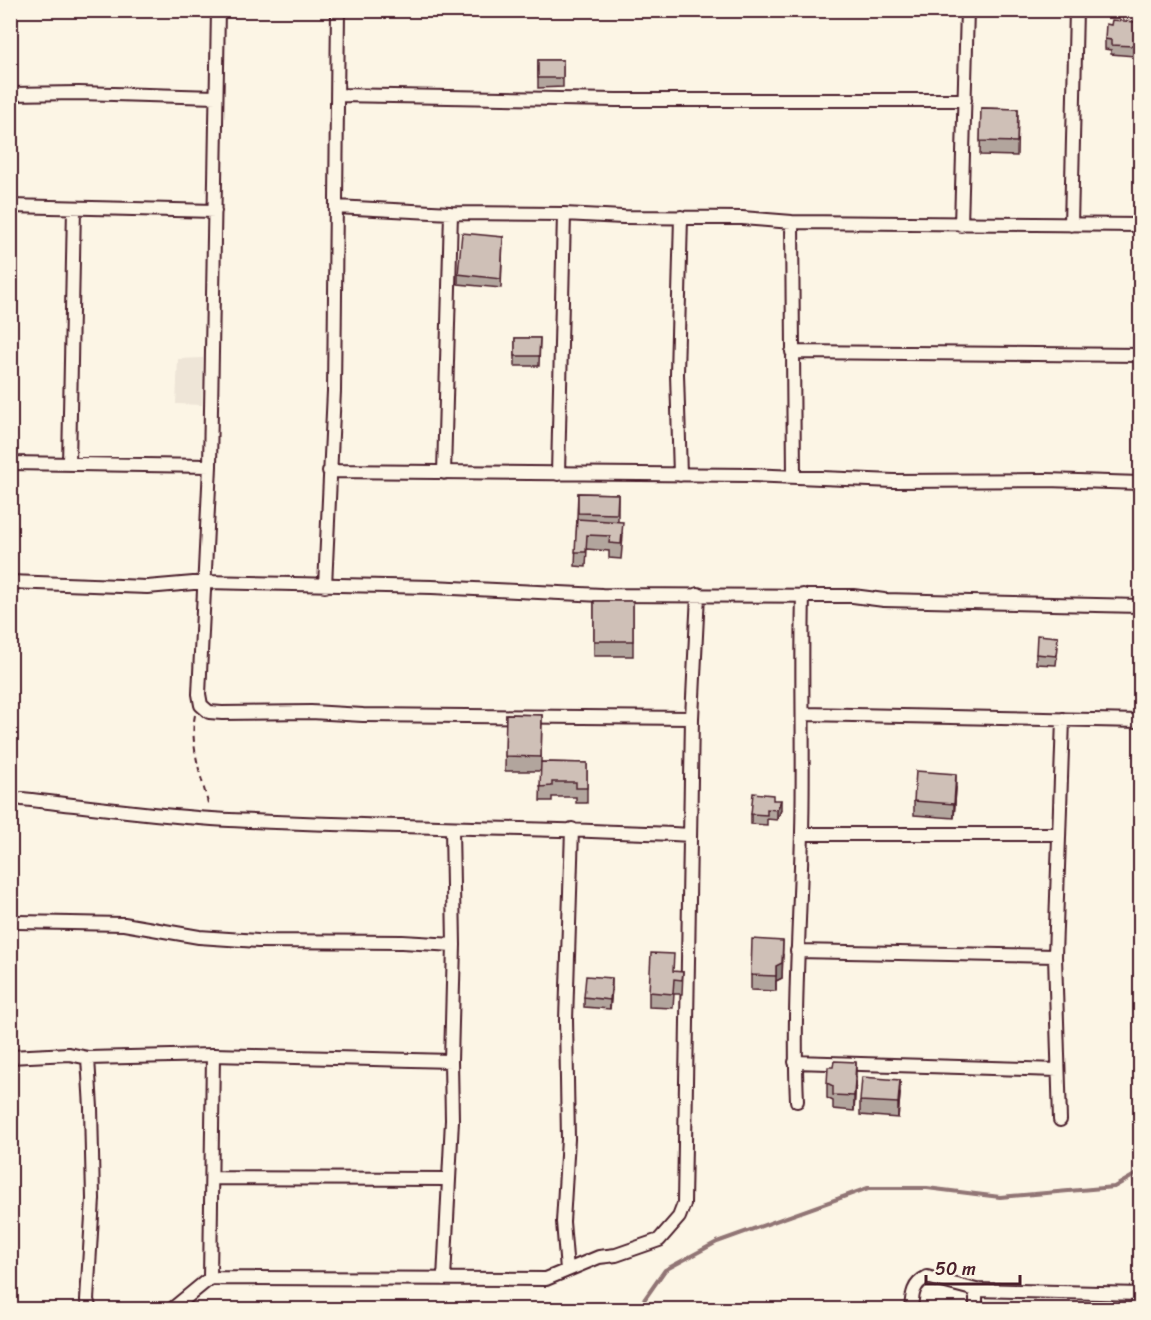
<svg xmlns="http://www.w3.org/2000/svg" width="1151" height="1320" font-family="Sriracha,sans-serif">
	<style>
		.built { fill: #eee5d7 }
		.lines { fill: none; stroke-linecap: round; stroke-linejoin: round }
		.stream { stroke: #917474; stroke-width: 4 }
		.minor-casing { stroke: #4a1f2b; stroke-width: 16 }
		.path { stroke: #4a1f2b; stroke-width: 2; stroke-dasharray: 6 4.5; stroke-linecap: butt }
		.minor { stroke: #fcf5e5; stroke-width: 12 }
		.wall { fill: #b2a59d; stroke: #4a1f2b; stroke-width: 1.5 }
		.shaded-wall { fill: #918680; stroke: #4a1f2b; stroke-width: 1.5 }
		.building { fill: #cfc0b7; stroke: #4a1f2b; stroke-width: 1.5 }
	</style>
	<rect width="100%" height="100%" fill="#fcf5e5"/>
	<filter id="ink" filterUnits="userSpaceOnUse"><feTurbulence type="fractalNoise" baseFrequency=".0167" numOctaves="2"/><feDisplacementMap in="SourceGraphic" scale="12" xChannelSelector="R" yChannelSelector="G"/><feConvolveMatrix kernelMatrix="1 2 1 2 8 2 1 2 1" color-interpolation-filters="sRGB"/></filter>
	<g filter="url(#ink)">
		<path class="built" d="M203,358L202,405L176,404L178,359Z"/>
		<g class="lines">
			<path class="stream" d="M637,1310L665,1270L717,1242L868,1188H927L1000,1197L1114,1187L1140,1172"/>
			<defs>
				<path id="minor" d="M218,10L210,466L199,694L201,705L209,712L222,713L311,712L363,715L692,718
					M10,94L79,93L216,97
					M338,95L616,100H965
					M10,206L215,211
					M336,207L451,213L564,214L623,217L742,218L792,222L1140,225
					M792,222L794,476
					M961,225L967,10
					M1071,225L1076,10
					M792,352L1140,355
					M10,463L210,466
					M69,464L74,208
					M329,471L751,475L894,481L1047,480L1140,483
					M444,473L451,213
					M558,474L564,214
					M680,475L677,374L681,217
					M10,582L147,587L205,582L432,587L602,595L853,596L884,600L1140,606
					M325,586L334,391L338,10
					M804,714L1140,721
					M22,799C85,806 149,815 212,819C371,828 531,827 690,835
					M802,834H1059
					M17,922L124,924L199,937L258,941L402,942L454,945
					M797,951L1055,956
					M10,1057L69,1054L88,1058L213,1055L451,1061
					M88,1058L91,1108L93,1199L87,1300L90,1310
					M795,1062L1058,1070
					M797,1101C793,1011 800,922 802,832C804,753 801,674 803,595
					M1060,1120L1055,956L1063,719
					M212,1178L448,1179
					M567,1270L563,1222L568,1139L566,1020L572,829
					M210,1278L213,1055
					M444,1279L452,1120L451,1061L454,945L452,828
					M171,1310L210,1278L546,1279L599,1257L616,1255L659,1240L679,1217L684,1204L692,718L698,594
					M911,1310C912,1294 913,1284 927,1277L976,1290
					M976,1310V1290L1140,1294"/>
			</defs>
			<use href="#minor" class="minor-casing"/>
			<path class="path" d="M195,715C189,744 202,779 209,807"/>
			<use href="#minor" class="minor"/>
		</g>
		<path class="wall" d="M1136,31L1134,56L1111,54V50L1105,49V39Z
			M538,60H563V87L538,88Z
			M1140,69V116H1139Z
			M981,108L1018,109L1017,156L980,155Z
			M503,237L501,288L458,284V274Z
			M515,338H540L539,366H515Z
			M578,493L618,494V521L623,536L621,559L609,558V551L587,549L586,567L575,566Z
			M594,601H633V656H594Z
			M1058,647L1056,665L1036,664V654Z
			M506,714L542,715L541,762L587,763V803H576V797H552V801H540L541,771H505Z
			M956,788L954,818L914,815V801Z
			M773,800L781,810L777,820L767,819V825L751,824V814Z
			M783,955L782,978L776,981V991L751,990V975Z
			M683,972L682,994H674L673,1008L649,1007V992Z
			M612,988L610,1009L584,1007V997Z
			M856,1077L854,1111L833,1109V1101L827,1098V1083Z
			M900,1094L898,1118L860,1115V1101Z"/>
		<path class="shaded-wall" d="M956,774V788L954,818V804Z
			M781,800V810L777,820V810Z
			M783,941L782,978L776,981V991V966Z
			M612,978V988L610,1009V1000Z
			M856,1062V1077L854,1111V1096Z
			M900,1080V1094L898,1118V1103Z"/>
		<path class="building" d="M1112,20L1136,22L1134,46L1111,45V40L1105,39L1106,24L1111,25Z
			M538,60H563V78H538Z
			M1140,69V101H1139Z
			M981,108L1018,109L1017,142L980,141Z
			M462,233L503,237L501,279L458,274Z
			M515,338H540L539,356H515Z
			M578,493L618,494L617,514L578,513Z
			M577,519L623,522L621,544L609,543L610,536L587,535L586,552H575Z
			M594,601H633V641H594Z
			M1037,635L1058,637L1056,656L1036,654Z
			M506,714L542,715L541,757L505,756Z
			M541,762L587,763V788H576V782H552V786L540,787Z
			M916,771L956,774L954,804L914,801Z
			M753,793L773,795V800H781L777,810L767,809V815L751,814Z
			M752,939L783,941L782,963L776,966V976L751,975Z
			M651,953L674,954L673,971L683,972L682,980L674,979L673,994L649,992Z
			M586,976L612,978L610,1000L584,997Z
			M834,1061L856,1062L854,1096L833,1095V1086L827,1083L828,1067H833Z
			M862,1077L900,1080L898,1103L860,1101Z"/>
	</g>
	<rect width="1151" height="1320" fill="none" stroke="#fcf5e5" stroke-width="36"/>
	<rect x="18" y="18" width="1115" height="1284" fill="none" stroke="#4a1f2b" stroke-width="2" filter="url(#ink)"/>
	<path d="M926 1275v9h94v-9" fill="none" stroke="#4a1f2b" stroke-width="3"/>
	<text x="935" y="1275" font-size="18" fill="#4a1f2b" stroke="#fcf5e5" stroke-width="4.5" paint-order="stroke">50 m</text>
</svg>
